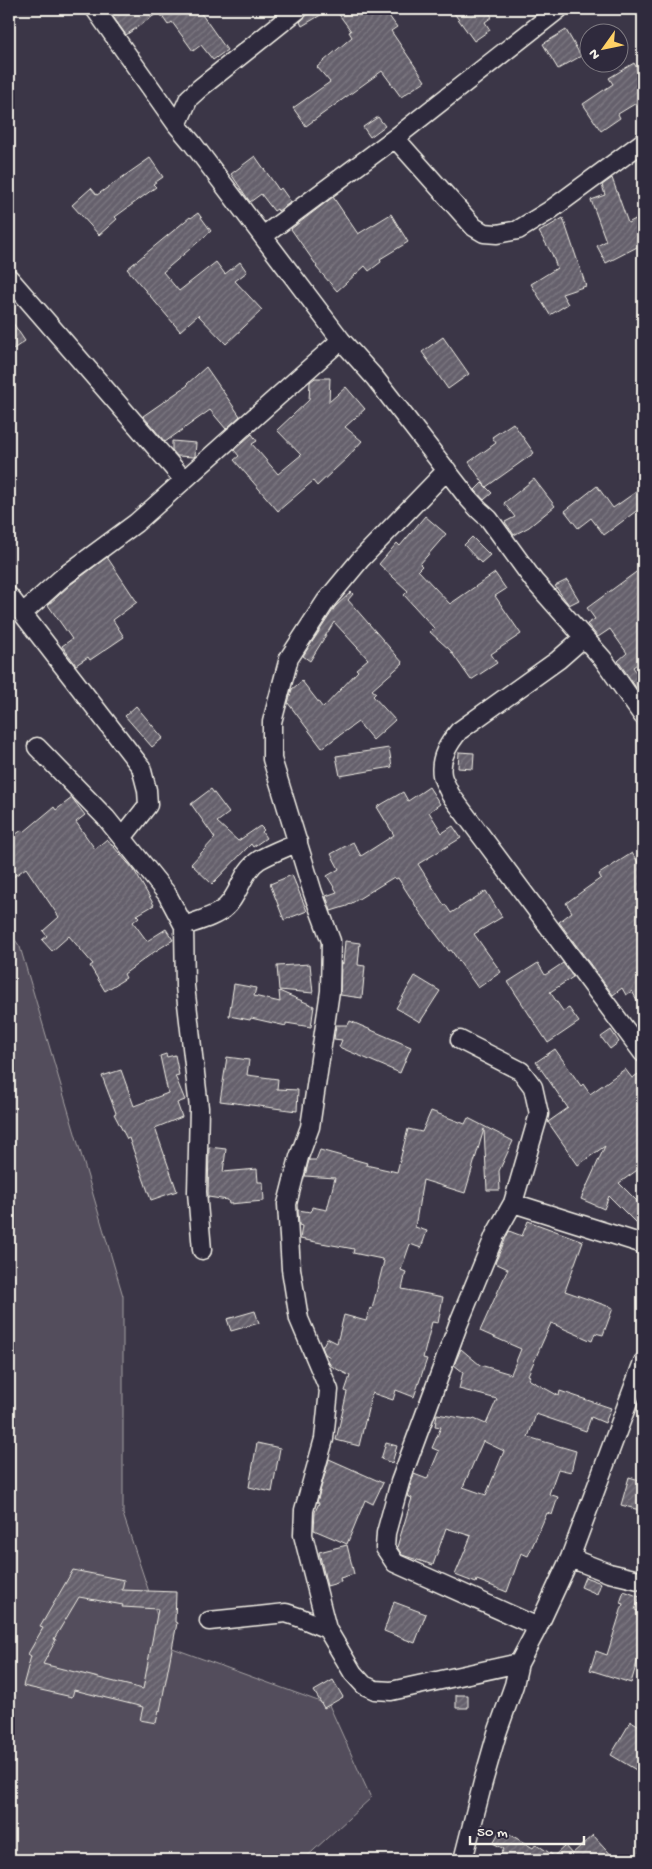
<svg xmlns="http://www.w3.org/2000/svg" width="652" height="1869" font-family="'Gochi Hand',sans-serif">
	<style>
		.grass { fill: #534e5c; stroke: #a4a0a2 }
		.building { fill: url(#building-hatch); stroke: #f4f1e8; fill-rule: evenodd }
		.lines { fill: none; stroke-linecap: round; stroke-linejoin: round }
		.street-casing { stroke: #f4f1e8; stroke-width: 21 }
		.street { stroke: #2f2a3d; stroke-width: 18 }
	</style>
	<defs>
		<pattern id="building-hatch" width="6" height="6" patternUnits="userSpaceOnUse" patternTransform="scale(1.25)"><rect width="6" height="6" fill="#65616c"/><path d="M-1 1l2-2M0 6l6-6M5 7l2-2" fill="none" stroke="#7c7881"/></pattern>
	</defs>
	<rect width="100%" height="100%" fill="#3b3647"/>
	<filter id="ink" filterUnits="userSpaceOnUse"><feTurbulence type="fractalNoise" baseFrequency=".02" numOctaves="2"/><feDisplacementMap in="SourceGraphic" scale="10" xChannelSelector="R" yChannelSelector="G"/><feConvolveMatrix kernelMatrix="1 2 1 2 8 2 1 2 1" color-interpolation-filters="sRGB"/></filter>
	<g filter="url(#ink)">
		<path class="grass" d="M9,931L20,947L123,1296V1514L167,1646L329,1705L371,1798L303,1860H9Z"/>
		<path class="building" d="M118,9H198L227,50L213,60L201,45L193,51L172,22L168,25L159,12L126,35L111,14Z
			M309,9H331L302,26L300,22L309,13Z
			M335,9H384L397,27L391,31L425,81L401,97L382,71L306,126L293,108L330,82L317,67L352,37L349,32L351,31Z
			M451,9H487L492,17L485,22L490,30L474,41Z
			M566,30L581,56L558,69L543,44Z
			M634,63L643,79V99L618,114L620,118L601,131L583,104L613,84L609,78Z
			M378,117L385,126L370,137L363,127Z
			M255,156L279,190L281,188L291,202L278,211L277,209L274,211L261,194L250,202L231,174Z
			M150,158L163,177L153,184L156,187L115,217L117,219L99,235L72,205L91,188L97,195Z
			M612,178L628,223L643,215V244L606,263L597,246L606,241L591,200L605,195L602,185Z
			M333,197L358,234L391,214L408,242L380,259L381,262L369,271L365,266L337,291L316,267L317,266L291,229Z
			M198,213L211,231L163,272L179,291L216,262L225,274L240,262L247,272L235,281L262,310L226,344L198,315L180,331L127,269L190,217L191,218Z
			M563,218L586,286L562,294L568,304L550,315L531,284L557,268L552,254L539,232Z
			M9,317L25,341L9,352Z
			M443,337L469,374L448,389L422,352Z
			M206,367L240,416L226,429L210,410L165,442L143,416L188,385L187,384Z
			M315,378H330L329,402L346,387L365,409L345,427L362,441L348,457L317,486L313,481L278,511L234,460L239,456L234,450L252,434L257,441L252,444L278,474L301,455L277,430L309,400L310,382Z
			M513,423L534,453L486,487L492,493L484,500L475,490L482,483L486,487L469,462L496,443L492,437Z
			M172,441L196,443L195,456L194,457L177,456L172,450Z
			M534,479L555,506L529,527L514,535L505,522L515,517L504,503Z
			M597,486L613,508L643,487V506L604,535L591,518L578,528L565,511Z
			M425,516L446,534L420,564L422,566L418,570L450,604L495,573L506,589L495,596L521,634L491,654L497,663L471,680L450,650L430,632L434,628L404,595L408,591L379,564L397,543L400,546Z
			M472,537L490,555L481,563L464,545Z
			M107,557L137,602L113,620L124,637L90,660L88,657L76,665L62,646L72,639L48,605L70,585Z
			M643,567V660L633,667L643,682V698L618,661L627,653L610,629L598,637L587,624L595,619L587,608Z
			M567,580L579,600L569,605L555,586Z
			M351,592L353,594L348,600L403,663L372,690L376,693L373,696L395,720L373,740L358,722L322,748L288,703L292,689L302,681L323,708L358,671L356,669L368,659L334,622L310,661L303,656L335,607Z
			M136,706L163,738L152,747L125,716Z
			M389,748L392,767L340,776L336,756Z
			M459,752L474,753L473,769L458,768Z
			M429,787L440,804L429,812L442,833L453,826L461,838L418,864L444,905L445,904L451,913L486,891L502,917L474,934L501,972L478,988L451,950L449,951L419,911L398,878L396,879L394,877L347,906L331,911L326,896L337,892L327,876L339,869L331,854L353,842L361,856L394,835L377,807L403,792L408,801Z
			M211,789L229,813L217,822L238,841L260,826L264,830L262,832L266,838L253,847L251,844L212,884L191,864L215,838L191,804Z
			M72,798L85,815L76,822L95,849L107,839L134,870L154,905L137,915L139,917L133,922L147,941L166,929L173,940L154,952L124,974L126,978L105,991L90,966L93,964L69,936L52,951L42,940L47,936L43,931L59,917L26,868L9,880V839L22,830L24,832L54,807L56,810Z
			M632,853L643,870V1011L632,991L626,995L622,988L613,995L559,922L572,912L566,903L601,878L599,874Z
			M292,875L307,911L284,920L270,884Z
			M345,941L360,943L358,965L365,966L362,998L340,995L341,963L343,964Z
			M538,963L545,975L563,963L573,977L550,992L563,1011L569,1008L579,1022L548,1043L508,982Z
			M310,964L313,993L279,990L277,966Z
			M415,976L440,991L420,1022L396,1008Z
			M234,984L256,988L254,996L280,1002L279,991L314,1006L311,1027L286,1023V1026L251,1018L250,1020L229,1016Z
			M350,1021L411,1047L400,1073L339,1047L342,1040L334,1039L336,1025H348Z
			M611,1030L619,1042L610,1049L601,1037Z
			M555,1049L581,1086L583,1084L590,1094L625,1069L632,1078L643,1071V1166L619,1183L643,1207V1230L609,1196L604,1209L581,1199L605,1146L578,1165L548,1122L568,1108L536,1062Z
			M166,1054L167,1057L175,1055L179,1075L175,1076L185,1100L177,1103L182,1117L155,1128L177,1191L151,1200L129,1138L127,1139L114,1114L116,1113L102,1076L121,1070L134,1106L168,1093L160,1056Z
			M227,1057L249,1060L247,1075L278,1079L277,1089L298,1090L297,1111L220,1101Z
			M431,1111L465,1124L468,1118L513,1141L499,1171L500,1190H487L484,1129L465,1193L423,1180L415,1227L427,1231L421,1248L410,1244L401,1270L406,1272L402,1289L443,1297L438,1323L432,1322L423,1358L427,1359L414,1397L396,1390L393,1400L372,1393L359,1446L336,1440L347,1392L345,1391L350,1376L331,1366L328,1361L330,1357L325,1354L322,1347L327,1338L337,1343L344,1315L366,1321L370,1308L372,1309L384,1261L382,1260V1259L353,1253L354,1249L300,1239L302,1226L299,1225L298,1210L311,1212L312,1207L327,1210L335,1178L305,1176L309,1160H316L320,1150L367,1163L366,1165L397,1172L408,1129L422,1132Z
			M209,1147L226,1149L223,1172L257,1169L258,1182H263L264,1201L229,1204L228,1200L208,1197Z
			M528,1221L583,1241L565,1291L613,1308L603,1335L595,1333L592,1341L551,1323L528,1375L530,1376L528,1379L559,1396L560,1391L611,1408L605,1423L591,1417L586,1431L536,1414L528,1437L576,1451L571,1472L558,1469L549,1494L558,1497L552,1515L547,1513L528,1556L521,1553L507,1592L477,1580L476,1583L455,1575L471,1536L446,1528L433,1565L402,1555L397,1547L412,1498L407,1496L414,1474L427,1479L439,1451L432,1448L441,1427L435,1426L437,1414L473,1420L474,1419L486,1424L497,1399L459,1389L463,1372L454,1365L460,1351L461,1349L480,1365L511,1374L521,1349L480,1331L508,1269L495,1263L505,1240L509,1231L522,1236ZM483,1441L504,1451L486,1495L463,1487Z
			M255,1311L259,1323L231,1331L227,1319Z
			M257,1443L280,1448L272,1492L249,1487Z
			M386,1443L397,1446L392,1463L381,1459Z
			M329,1459L383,1483L373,1504L365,1500L347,1544L314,1530L315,1512L319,1503L317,1502Z
			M629,1477L643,1481V1511L621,1505Z
			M347,1545L354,1574L340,1578L341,1582L327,1586L319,1552Z
			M73,1570L124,1580L122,1590L176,1592L175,1622L177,1623L160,1711L159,1710L156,1723L140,1720L143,1707L74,1690L72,1697L23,1686L31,1656L28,1654L43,1628L40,1627ZM79,1597L123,1605L122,1607L158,1609L143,1689L43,1664L56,1640L54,1639Z
			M585,1577L601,1583L597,1594L581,1587Z
			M624,1591L640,1597L635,1610L643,1613V1642L631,1683L590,1670L596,1651L607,1655L623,1604L620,1603Z
			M394,1602L426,1614L415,1643L384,1631Z
			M333,1680L343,1697L324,1708L314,1691Z
			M456,1695H468V1708H456Z
			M631,1721L643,1728V1774L611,1755Z
			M501,1829L533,1848L536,1844L554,1856L565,1846L572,1854L593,1835L616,1860H497L504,1849L493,1843Z"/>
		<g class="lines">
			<defs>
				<path id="street" d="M95,9L177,125
					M299,9L200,88L189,98L177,125L193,144L341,340L375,378L468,498L479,510L489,519L534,581L603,659L643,716
					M395,138L474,227L484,233L497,234L518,230L549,211L643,142
					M263,236L395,138L559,9
					M9,278L184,480
					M9,596L141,767L147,790L148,805L122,838
					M23,613L63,577L136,523L341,340
					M583,638L558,660L459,731C449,743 439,758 442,775C443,781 448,788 450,794L643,1053
					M37,747L106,818L167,894L184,926L185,986L199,1108L197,1192L202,1250
					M184,926C198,921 215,917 226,907C240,894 242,871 259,860C271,853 285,848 298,842
					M460,1040L521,1071L533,1087L539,1114L513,1203L495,1235L458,1325L400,1482L386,1533L385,1548L395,1563L538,1627
					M513,1203L643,1244
					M570,1558L609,1573L643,1581
					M209,1621L286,1613L301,1618L327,1629L353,1673L364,1685L375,1690L391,1691L519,1663
					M327,1629L303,1535L304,1510L324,1439L329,1390L299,1319L291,1269L287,1204L299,1157L310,1127L330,991L331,941L313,893L272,759V722L289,658L326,601L360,560L447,470
					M463,1860L483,1782L497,1733L514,1685L519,1663L538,1627L570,1558L643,1362"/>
			</defs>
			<use href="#street" class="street-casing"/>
			<use href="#street" class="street"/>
		</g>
	</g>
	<rect width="652" height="1869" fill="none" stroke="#2f2a3d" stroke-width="30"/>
	<rect x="15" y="15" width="622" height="1839" fill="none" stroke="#f4f1e8" stroke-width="2" filter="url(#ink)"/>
	<g transform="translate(604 48) rotate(237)"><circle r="24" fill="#2f2a3d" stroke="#7e7a81"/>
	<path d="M0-4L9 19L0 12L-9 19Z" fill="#ffd166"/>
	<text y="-8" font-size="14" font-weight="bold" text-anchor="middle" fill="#f4f1e8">N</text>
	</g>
	<path d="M470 1836v8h114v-8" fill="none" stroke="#f4f1e8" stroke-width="2.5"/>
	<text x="477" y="1836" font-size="15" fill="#f4f1e8" stroke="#2f2a3d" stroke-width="4" paint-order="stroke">50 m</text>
</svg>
